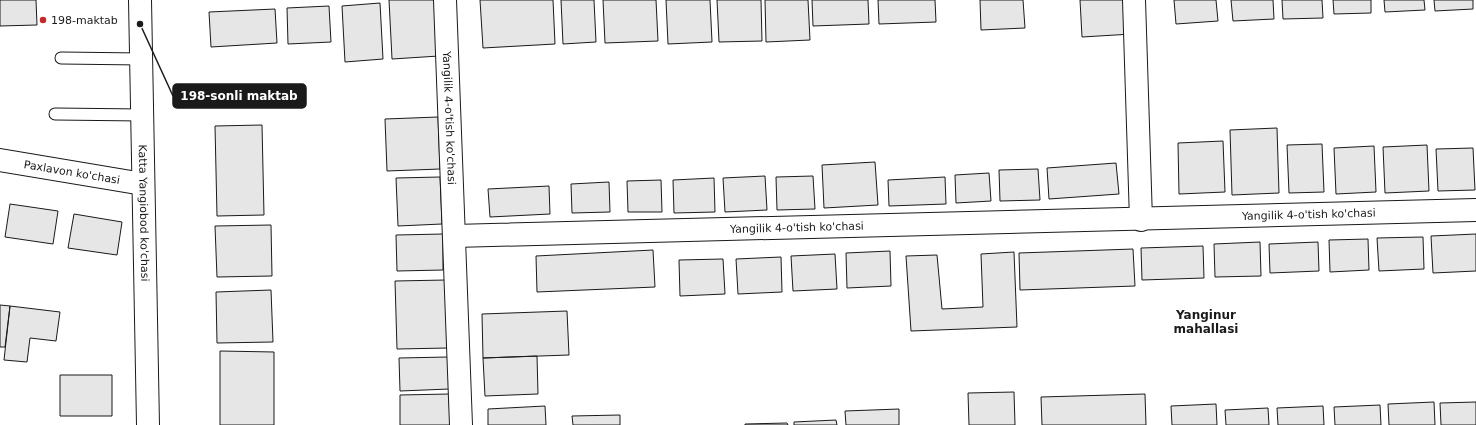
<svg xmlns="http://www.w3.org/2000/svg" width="1476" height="425" font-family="'DejaVu Sans',sans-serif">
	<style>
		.building { fill: #e6e6e6; stroke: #1a1a1a }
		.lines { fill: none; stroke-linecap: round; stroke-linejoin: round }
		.service-casing { stroke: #1a1a1a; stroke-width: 13 }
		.minor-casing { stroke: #1a1a1a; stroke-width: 24 }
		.tertiary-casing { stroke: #1a1a1a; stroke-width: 24 }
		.service { stroke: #fff; stroke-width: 11 }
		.minor { stroke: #fff; stroke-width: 22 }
		.tertiary { stroke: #fff; stroke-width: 22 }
		.poi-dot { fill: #c62828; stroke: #fff; stroke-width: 1.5 }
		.labels { text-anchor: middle; stroke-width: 3; stroke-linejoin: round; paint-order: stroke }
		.poi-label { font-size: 11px; fill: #1a1a1a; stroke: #fff; text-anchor: start }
		.street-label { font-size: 11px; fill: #1a1a1a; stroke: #fff }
		.neighbourhood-label { font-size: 12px; font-weight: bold; fill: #1a1a1a; stroke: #fff }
		.leader { fill: none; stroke: #1a1a1a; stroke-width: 1.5 }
		.callout-dot { fill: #1a1a1a; stroke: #fff; stroke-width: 1.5 }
		.callout { fill: #1a1a1a; stroke: #1a1a1a; stroke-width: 1.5 }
		.callout-label { font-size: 12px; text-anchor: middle; font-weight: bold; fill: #fff }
	</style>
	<rect width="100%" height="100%" fill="#fff"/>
	<path class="building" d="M0,0H36L37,25L0,26Z
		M389,0H436L439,56L392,59Z
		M480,0H553L555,44L483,48Z
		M561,0H594L596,42L563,44Z
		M603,0H656L658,41L605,43Z
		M666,0H710L712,42L668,44Z
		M717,0H761L762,41L719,42Z
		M765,0H808L810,40L766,42Z
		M812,0H868L869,24L813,26Z
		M878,0H935L936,22L879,24Z
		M980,0H1023L1025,28L981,30Z
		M1080,0H1130L1132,34L1082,37Z
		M1174,0H1216L1218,21L1176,24Z
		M1231,0H1273L1274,19L1233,21Z
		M1282,0H1322L1323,18L1283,19Z
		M1333,0H1371V13L1334,14Z
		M1384,0H1424L1425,10L1385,12Z
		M1434,0H1473V9L1435,11Z
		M380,3L383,59L345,62L342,6Z
		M329,6L331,42L288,44L287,8Z
		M275,9L277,43L211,47L209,12Z
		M438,117L440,169L387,171L385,119Z
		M262,125L264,215L217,216L215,126Z
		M1277,128L1279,193L1232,195L1230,130Z
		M1223,141L1225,192L1179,194L1178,143Z
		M1322,144L1324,192L1289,193L1287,145Z
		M1427,145L1429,191L1385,193L1383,147Z
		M1374,146L1376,192L1336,194L1334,148Z
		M1473,148L1475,190L1438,191L1436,149Z
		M875,162L878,205L824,208L822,165Z
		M1116,163L1119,194L1049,199L1047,168Z
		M1038,169L1040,200L1000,201L999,170Z
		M989,173L991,201L956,203L955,175Z
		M765,176L767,210L725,212L723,178Z
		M813,176L815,209L777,210L776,177Z
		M440,177L442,224L398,226L396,178Z
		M945,177L946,204L889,206L888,180Z
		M714,178L715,212L674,213L673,180Z
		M661,180L662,212H628L627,181Z
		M609,182L610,212L572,213L571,184Z
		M549,186L550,214L490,217L488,189Z
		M10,204L58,211L53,244L5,237Z
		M74,214L122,222L117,255L68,248Z
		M271,225L272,276L217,277L215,226Z
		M443,234V270L397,271L396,235Z
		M1476,234V271L1433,273L1431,236Z
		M1423,237L1424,269L1379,271L1377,238Z
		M1368,239L1369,270L1330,272L1329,240Z
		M1260,242L1261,276L1215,277L1214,244Z
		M1318,242L1319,271L1270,273L1269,244Z
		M1203,246L1204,278L1142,280L1141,248Z
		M1133,249L1135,286L1020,290L1019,253Z
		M653,250L655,287L537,292L536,256Z
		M890,251L891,286L847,288L846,253Z
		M1014,252L1017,327L911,331L906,256L937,255L942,309L983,307L981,254Z
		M835,254L837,289L793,291L791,256Z
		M781,257L782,292L738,294L736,259Z
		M723,259L725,294L680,296L679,260Z
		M446,280L448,348L397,349L395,281Z
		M271,290L273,342L217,343L216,292Z
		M0,305L10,306L5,347H0Z
		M10,306L60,312L56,341L30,338L27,362L4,360Z
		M567,311L569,355L483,358L482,314Z
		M220,351L274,352V425H220Z
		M537,356L538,394L485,396L483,358Z
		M448,357L449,389L400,391L399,358Z
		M60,375H112V416H60Z
		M1014,392L1015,425H969L968,393Z
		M449,394L450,425H400V395Z
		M1145,394L1146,425H1042L1041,397Z
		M1434,402L1435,425H1389L1388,404Z
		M1476,402V425H1441L1440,403Z
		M1216,404L1217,425H1172L1171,406Z
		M1380,405L1381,425H1335L1334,407Z
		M545,406L546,425H488V409Z
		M1323,406L1324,425H1278L1277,408Z
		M1268,408L1269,425H1226L1225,410Z
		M899,409V425H846L845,411Z
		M620,415V425H573L572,416Z
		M836,420L837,425H794V422Z
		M787,423L788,425H745V424Z"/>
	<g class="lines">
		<defs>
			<path id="service" d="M61,58L141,59
				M55,114L142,115"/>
			<g id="minor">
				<path id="s1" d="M445,0L461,425"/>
				<path d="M1134,0L1141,220"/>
				<path id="s2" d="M0,160L143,184"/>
				<path id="s3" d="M454,236L1476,210"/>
			</g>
			<g id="tertiary">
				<path id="s4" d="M140,0L148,425"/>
			</g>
		</defs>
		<use href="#service" class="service-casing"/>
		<use href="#minor" class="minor-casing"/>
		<use href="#tertiary" class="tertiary-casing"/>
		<use href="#service" class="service"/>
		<use href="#minor" class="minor"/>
		<use href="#tertiary" class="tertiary"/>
	</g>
	<circle class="poi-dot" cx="43" cy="20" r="4"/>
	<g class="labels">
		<g class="poi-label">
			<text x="51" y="24">198-maktab</text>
		</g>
		<g class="street-label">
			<text dy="4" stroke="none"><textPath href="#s1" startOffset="118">Yangilik 4-o'tish ko'chasi</textPath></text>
			<text dy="4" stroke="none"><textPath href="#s2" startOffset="73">Paxlavon ko'chasi</textPath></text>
			<text dy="4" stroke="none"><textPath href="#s4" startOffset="213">Katta Yangiobod ko'chasi</textPath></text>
			<text dy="4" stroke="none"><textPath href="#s3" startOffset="855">Yangilik 4-o'tish ko'chasi</textPath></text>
			<text dy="4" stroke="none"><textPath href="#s3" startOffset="343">Yangilik 4-o'tish ko'chasi</textPath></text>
		</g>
		<g class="neighbourhood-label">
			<text x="1206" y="319">Yanginur<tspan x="1206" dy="14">mahallasi</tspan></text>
		</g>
	</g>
	<path class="leader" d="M140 24L173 96"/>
	<circle class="callout-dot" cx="140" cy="24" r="4"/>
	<rect class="callout" x="173" y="84" width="133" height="24" rx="4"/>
	<g class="callout-label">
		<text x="239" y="100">198-sonli maktab</text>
	</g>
</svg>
